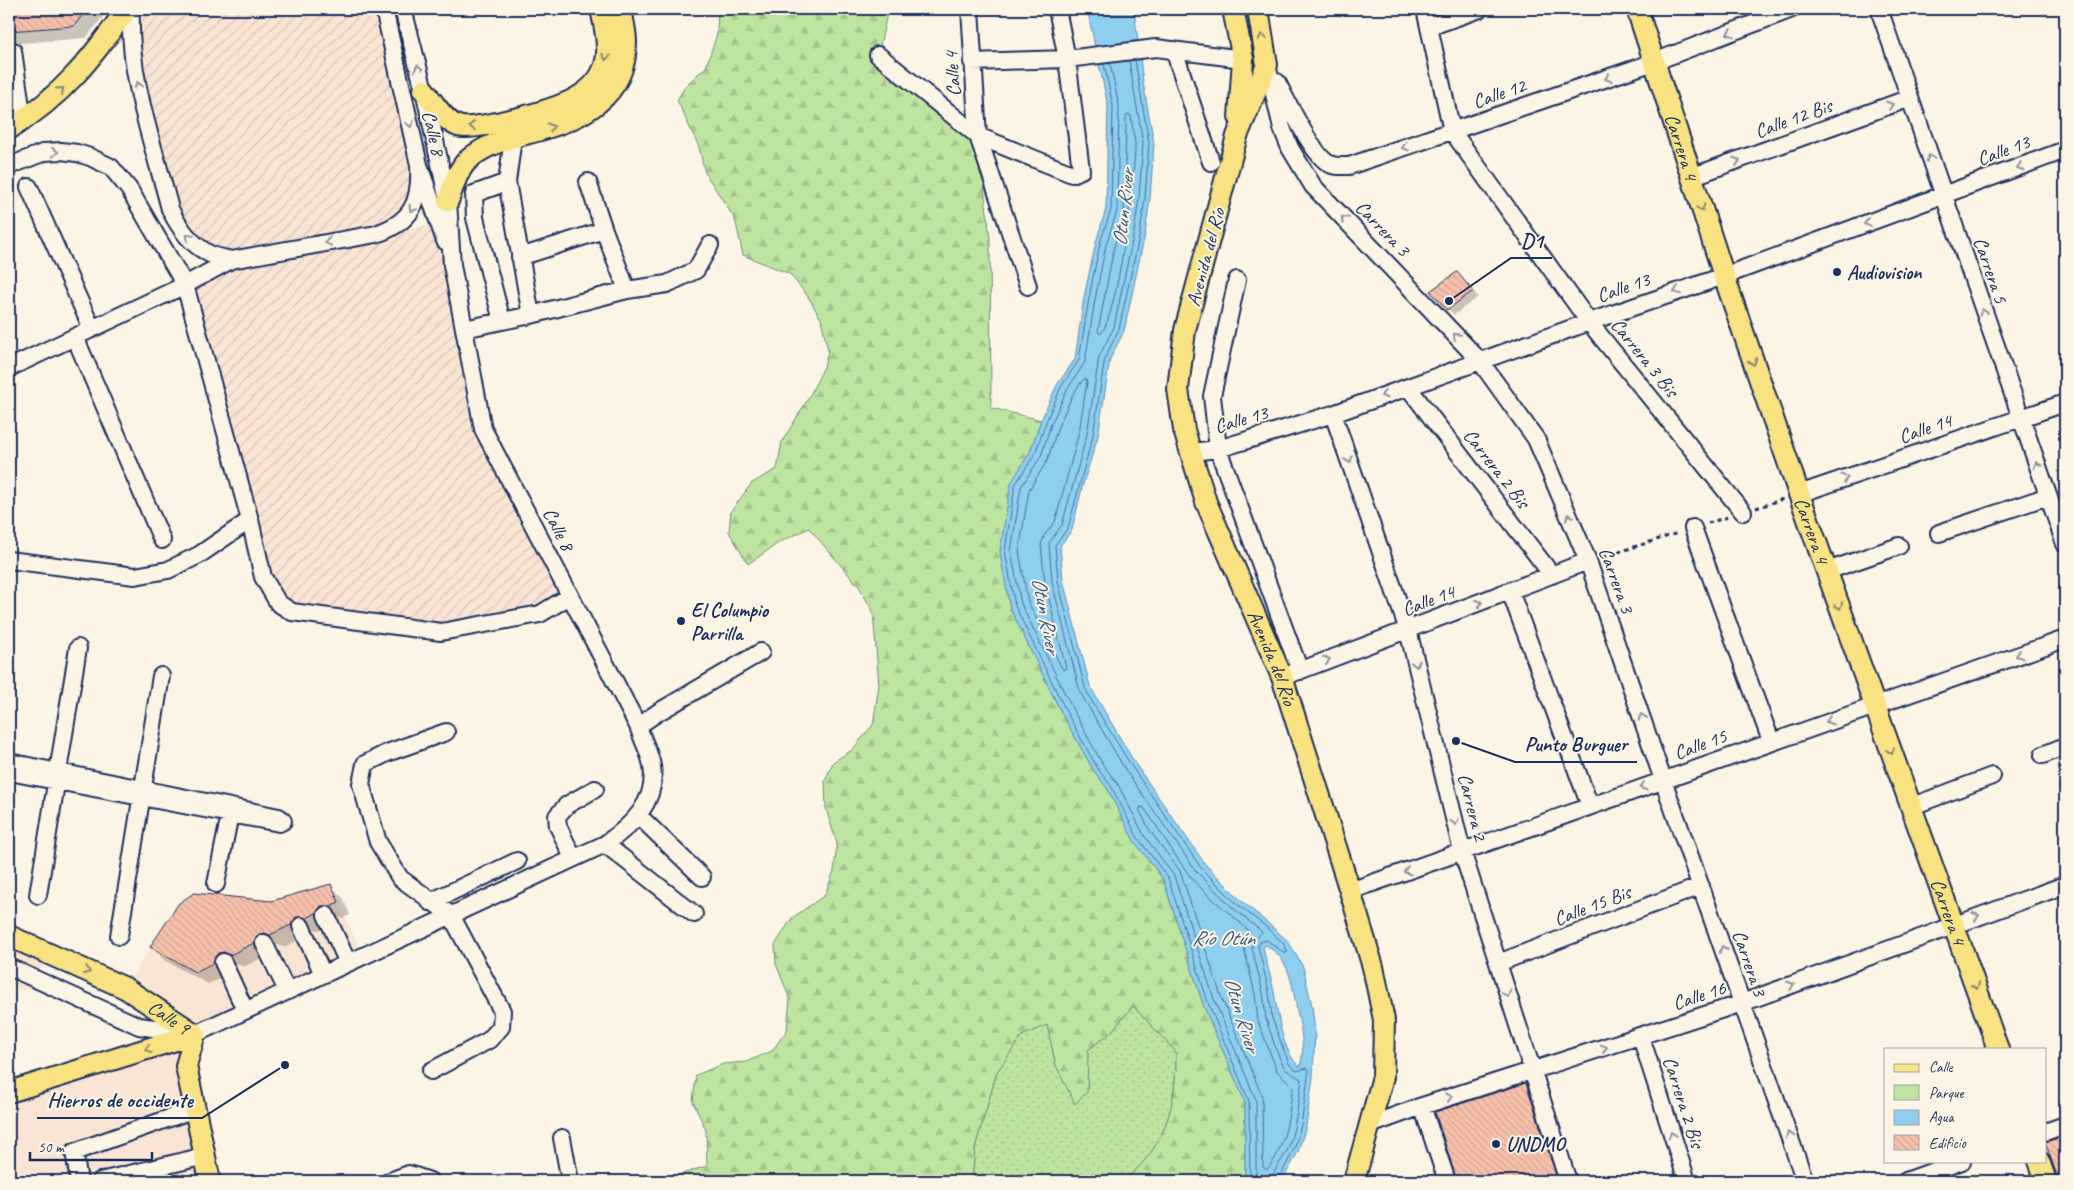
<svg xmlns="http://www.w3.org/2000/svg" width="2074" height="1190" font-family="Caveat,sans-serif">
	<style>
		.built { fill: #fae5d4 }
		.industrial { fill: url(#industrial-furrows) }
		.green { fill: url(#green-dots); stroke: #6c8a7f }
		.forest { fill: url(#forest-firs); stroke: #6c8a7f }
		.water { fill: #8eceef; stroke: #608eb5; fill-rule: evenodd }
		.shadow { fill: #0003 }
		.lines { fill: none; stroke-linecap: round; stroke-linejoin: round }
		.shore { stroke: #496f98; stroke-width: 1 }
		.building { fill: url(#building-back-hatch); stroke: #1b2f5e }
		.minor-casing { stroke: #1b2f5e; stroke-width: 20 }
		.major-casing { stroke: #1b2f5e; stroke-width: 24 }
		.path { stroke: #1b2f5e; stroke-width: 3; stroke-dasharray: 4 4; stroke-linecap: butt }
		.minor { stroke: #fcf5e5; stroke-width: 16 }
		.major { stroke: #f8e281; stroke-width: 20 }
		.oneway { stroke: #8c92a2 }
		.oneway2 { stroke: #8a8870 }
		.poi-dot { fill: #1b2f5e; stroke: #fcf5e5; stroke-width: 2 }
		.labels { text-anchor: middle; stroke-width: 4; stroke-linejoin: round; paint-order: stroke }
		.street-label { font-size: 20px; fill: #1b2f5e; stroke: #fcf5e5 }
		.poi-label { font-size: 20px; font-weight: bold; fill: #1b2f5e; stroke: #fcf5e5; text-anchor: start }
		.water-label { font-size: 21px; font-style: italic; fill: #385782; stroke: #fcf5e5 }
		.leader { fill: none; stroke: #1b2f5e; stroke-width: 2 }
		.callout-dot { fill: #1b2f5e; stroke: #fcf5e5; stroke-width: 2 }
		.callout-label { font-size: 21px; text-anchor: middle; font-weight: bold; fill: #1b2f5e; stroke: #fcf5e5; stroke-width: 4; stroke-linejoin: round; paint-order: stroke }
	</style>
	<defs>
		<pattern id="industrial-furrows" width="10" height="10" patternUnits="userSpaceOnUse" patternTransform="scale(1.25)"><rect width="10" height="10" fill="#fae5d4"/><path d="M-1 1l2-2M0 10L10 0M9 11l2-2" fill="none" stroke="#d6c5b8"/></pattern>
		<pattern id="green-dots" width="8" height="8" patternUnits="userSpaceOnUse" patternTransform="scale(1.25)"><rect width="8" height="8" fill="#bee5a0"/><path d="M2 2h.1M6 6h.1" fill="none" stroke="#a3c58c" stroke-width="1.8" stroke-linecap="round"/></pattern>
		<pattern id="forest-firs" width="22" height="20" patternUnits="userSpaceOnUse" patternTransform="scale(1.25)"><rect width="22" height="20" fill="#bee5a0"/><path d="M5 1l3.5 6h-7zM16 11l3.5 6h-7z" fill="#a3c58c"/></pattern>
		<pattern id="building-back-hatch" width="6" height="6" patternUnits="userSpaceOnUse" patternTransform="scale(1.25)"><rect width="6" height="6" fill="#f7c1ab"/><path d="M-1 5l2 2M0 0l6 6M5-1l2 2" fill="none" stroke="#d3a696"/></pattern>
	</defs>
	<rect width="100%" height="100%" fill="#fcf5e5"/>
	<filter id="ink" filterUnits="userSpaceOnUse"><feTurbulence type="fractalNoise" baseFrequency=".02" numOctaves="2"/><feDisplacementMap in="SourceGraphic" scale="10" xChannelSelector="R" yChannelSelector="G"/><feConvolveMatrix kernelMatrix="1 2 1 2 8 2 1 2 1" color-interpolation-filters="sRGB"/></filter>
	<g filter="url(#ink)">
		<path class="built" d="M331,884L363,957L195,1034L186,1066L210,1181H13L9,1163V1092L194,1034L125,988L179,903L194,893L271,901Z
			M9,936L50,954L28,991L9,987Z"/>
		<path class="industrial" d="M131,9H384L419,165L416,203L382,233L439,223L483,429L570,596L540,614L441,632L278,603L185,285L230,260L179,226L131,28Z"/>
		<path class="green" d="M1133,1006L1176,1052C1176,1106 1167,1145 1124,1181H972L975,1148L997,1072L1022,1035L1047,1024L1056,1066L1087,1092L1088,1050L1110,1033Z"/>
		<path class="forest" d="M718,9H888L878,55L978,136L990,238L991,408L1041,420L1030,452L1011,484L1000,551L1010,608L1063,716L1094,771L1107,788L1134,841L1163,879L1204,1007L1245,1102V1181H1124C1167,1145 1176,1106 1176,1052L1133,1006L1110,1033L1088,1050L1087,1092L1075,1104L1056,1066L1047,1025L1022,1036L997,1072L975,1148L972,1181H667L669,1178L707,1166L706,1130L693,1102L696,1075L723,1064L746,1062L772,1051L787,1030L790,999L776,964L775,945L792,918L825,895L834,871L837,844L826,809L825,781L833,762L852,750L873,725L879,685L873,612L860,588L809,528L780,542L748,564L729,532L731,511L752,483L777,469L782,442L809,397L824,367L828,351L821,319L809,298L790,274L743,255L735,219L705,173L699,147L677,100L686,85L706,67L717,34Z"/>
		<path class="water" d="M1087,9H1134L1143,82L1154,143L1150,199L1145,234L1124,331L1110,359L1098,436L1082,488L1072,530L1060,546L1063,580L1090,686L1099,702L1136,765L1205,864L1240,899L1288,941L1303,967L1312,1006L1315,1032L1313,1077L1306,1126L1298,1152L1282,1181H1245V1102L1204,1007L1163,879L1134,841L1107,788L1094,771L1063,716L1010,608L1002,565L1000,551L1011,483L1030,452L1041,420L1057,385L1075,359L1084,297L1096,242L1106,209L1108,106ZM1266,945C1271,949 1277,953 1281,958C1291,972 1293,989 1296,1005C1300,1027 1306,1046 1300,1067C1282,1052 1278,1014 1274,992C1271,977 1266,962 1263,947Z"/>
		<path class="shadow" d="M9,9H102L103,17L86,38L9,44Z
			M1463,279L1478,297L1454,315L1432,291Z
			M331,886L343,898L350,915L343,918H334L329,925L320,930L309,929L303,938L284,947L279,945L272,946L266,956L243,967L238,964L231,965L226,976L208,984L164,960L152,947L271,902Z
			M1526,1084L1538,1097L1565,1181H1459L1436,1113Z"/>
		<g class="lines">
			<path class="shore" d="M1135,60L1149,143L1145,198L1140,233L1119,329L1105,358L1093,435L1068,528L1055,545L1058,581L1085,688L1094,705L1132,767L1201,868L1236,903L1266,927L1284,944L1287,950V953H1284L1267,940L1260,942L1258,946L1269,992L1272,1018L1289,1064L1297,1071L1306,1068L1309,1070L1301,1125L1295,1147L1278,1181
				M1129,61L1143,143L1139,198L1134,232L1114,327L1099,357L1087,434L1062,525L1049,543L1052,582L1080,692L1126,771L1196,871L1232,907L1262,932L1253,941L1252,948L1263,993L1266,1019L1277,1052L1285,1069L1302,1080C1298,1102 1296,1125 1289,1146C1285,1158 1273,1168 1272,1181
				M1110,63L1119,106L1117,211L1106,245L1095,299L1085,362L1067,390L1051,424L1041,456L1021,487L1011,551L1021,604L1073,710L1103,765L1117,783L1144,835L1174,876L1215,1002L1256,1100V1181
				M1104,64L1113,106L1111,210L1100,243L1089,298L1079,360L1061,387L1046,422L1035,454L1015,485L1005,551L1015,606L1067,713L1098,769L1111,786L1138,838L1168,878L1209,1005L1249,1101L1250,1181
				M1129,114L1131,116C1132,125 1134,134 1135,143C1136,169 1117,322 1100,334L1098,331L1114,247L1124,212L1126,117Z
				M1086,379L1087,382L1079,432L1055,522L1044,536L1041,545L1045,583L1066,668L1063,670L1028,602L1019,551L1029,490L1047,461L1058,427L1073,394L1083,380Z
				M1141,807L1144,808C1160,830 1173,854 1190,876C1206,896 1232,914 1250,932L1244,948L1255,994L1258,1021L1277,1071L1293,1086C1289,1114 1286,1147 1267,1170L1263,1167L1262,1096L1222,999L1180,871L1150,831L1140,811Z"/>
		</g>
		<path class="building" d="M9,9H87L74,26L9,31Z
			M1457,272L1473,291L1447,310L1430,291Z
			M331,884L339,902L330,906H321L316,913L307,918L296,917L291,925L270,935L265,933L259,934L256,938L254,943L230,955L224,952L218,953L215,957L213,963L195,972L150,947L179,903L194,893L271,901Z
			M1526,1083L1558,1181H1457L1435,1112Z
			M2065,1136V1181H2059L2045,1142Z"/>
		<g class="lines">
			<defs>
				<path id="minor" d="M131,9C128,77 153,143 170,209C178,226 191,244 208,253C214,257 224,258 231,260
					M384,9L419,165L445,241
					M970,9L978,136L1028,286
					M1425,9L1452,131L1589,322L1743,512
					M1879,9L2065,544
					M1429,27L1480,9
					M1174,50L1211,162
					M13,51L23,121
					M878,55L978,136L1072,174L1081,170L1067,59L1057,9
					M972,62L1067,59L1156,48L1243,59
					M1267,65L1282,128L1290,148L1313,186L1480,361L1536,439L1588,561L1663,780L1805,1181
					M1277,82C1286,99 1314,158 1330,164C1336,167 1342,166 1349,166L1654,62L1792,9
					M9,166L45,152L61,151L77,153L90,157L111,167L129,189L185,285L250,520L263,577L278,603L292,612L441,632L540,614L570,596
					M1691,177L1910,98
					M507,182L513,138
					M29,187L92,329
					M520,257L604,230
					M1237,280L1212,396L1218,449L1300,671
					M627,290L667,284L696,270L710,245
					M502,321L475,218L474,194L507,182L531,315
					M464,329L531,315L627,290L604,230L588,182
					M75,337L162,540
					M9,368L185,285L231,260L376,234C412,222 421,202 419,165
					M1408,387L1552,575
					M1333,414L1408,630L1462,851L1568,1181
					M1191,452L1218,449L1333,414L1589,322L1724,276L2065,150
					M1799,494L2065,403
					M1693,528L1771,741
					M1939,533L2048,496
					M9,560L135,576L168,570L199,555L250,520
					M1827,571L1899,546
					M1510,591L1590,806
					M1291,674L1588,561
					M638,726L657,713L761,652
					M2043,755L2065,746
					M9,762L279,817L283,821L279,823L9,772
					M1910,807L1992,776
					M639,816L702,877
					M605,844L694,914
					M573,858L558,826L557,816L567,805L595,789
					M216,884L230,814
					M1350,891L2065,639
					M38,895L78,648
					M430,902L517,861
					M326,915L348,963
					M301,926L323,974
					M119,936L161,676
					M264,943L287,991
					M223,962L245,1010
					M1498,963L1701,886
					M9,967L139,1026L195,1034L605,844C631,826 658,802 652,766C650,753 642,739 638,726L483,429L452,265L448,201L424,90L403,9
					M1641,1037L1687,1181
					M431,1071L489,1040L501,1027L502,1011L451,915L400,878L378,842L361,784L365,764L387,753L446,732
					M1422,1106L1447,1181
					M1370,1125L1422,1106L1742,1003L2065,885
					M2045,1132L2065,1125
					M562,1138L570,1181
					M79,1181L74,1152L195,1109
					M100,1181L205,1156
					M390,1181L409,1174L430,1181
					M1906,1181L1962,1161"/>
				<g id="major">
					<path d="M1233,9L1243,59L1239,117"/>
					<path id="s1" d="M1258,9L1267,65L1237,136L1213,225L1185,330L1178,389L1184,430L1206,502L1282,677L1350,891L1373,967L1384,1020L1383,1077L1354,1181"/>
					<path id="s2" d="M1637,9L1724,276L1799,494L1998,1049"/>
					<path d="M424,90C433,102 444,121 458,126C468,130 502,122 514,119C549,110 604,99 607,54C608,39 604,24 601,9"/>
					<path d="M9,129C63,96 91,59 127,9"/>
					<path d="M448,201C453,188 457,170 468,160C485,144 511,138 533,132C580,120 626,98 626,42C626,32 623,20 621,9"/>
					<path id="s3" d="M9,936L125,988L195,1034"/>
					<path d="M195,1034L186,1066L210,1181"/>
					<path d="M9,1092L195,1034"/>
					<path d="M2039,1161L2046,1181"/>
				</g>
			</defs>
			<use href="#minor" class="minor-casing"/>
			<use href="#major" class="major-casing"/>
			<path class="path" d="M1756,508L1783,499
				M1708,523L1728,517
				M1603,557L1678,533"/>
			<use href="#minor" class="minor"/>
			<use href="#major" class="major"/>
		</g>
		<defs><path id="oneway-chevron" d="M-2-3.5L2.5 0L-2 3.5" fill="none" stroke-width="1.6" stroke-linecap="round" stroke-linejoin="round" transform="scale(1.25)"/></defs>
		<g class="oneway">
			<use href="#oneway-chevron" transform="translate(1730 33) rotate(159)"/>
			<use href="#oneway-chevron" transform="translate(418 68) rotate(-104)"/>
			<use href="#oneway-chevron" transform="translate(1608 78) rotate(161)"/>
			<use href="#oneway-chevron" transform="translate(138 85) rotate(-104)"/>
			<use href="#oneway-chevron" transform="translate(1890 105) rotate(-20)"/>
			<use href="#oneway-chevron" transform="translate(410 124) rotate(77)"/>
			<use href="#oneway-chevron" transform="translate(1405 147) rotate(161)"/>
			<use href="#oneway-chevron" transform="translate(55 152) rotate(-5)"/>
			<use href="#oneway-chevron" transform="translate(1930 158) rotate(-108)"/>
			<use href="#oneway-chevron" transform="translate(1737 161) rotate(-20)"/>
			<use href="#oneway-chevron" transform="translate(2020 167) rotate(160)"/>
			<use href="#oneway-chevron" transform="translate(412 209) rotate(122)"/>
			<use href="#oneway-chevron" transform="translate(1344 219) rotate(-134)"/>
			<use href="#oneway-chevron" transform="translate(1867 223) rotate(160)"/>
			<use href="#oneway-chevron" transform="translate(189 237) rotate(-134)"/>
			<use href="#oneway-chevron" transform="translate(328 242) rotate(170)"/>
			<use href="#oneway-chevron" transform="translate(1677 291) rotate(161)"/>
			<use href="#oneway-chevron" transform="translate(1983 312) rotate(-109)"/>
			<use href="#oneway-chevron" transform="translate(1456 336) rotate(-134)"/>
			<use href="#oneway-chevron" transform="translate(1384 395) rotate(160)"/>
			<use href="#oneway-chevron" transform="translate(1349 460) rotate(71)"/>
			<use href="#oneway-chevron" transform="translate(2037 465) rotate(-110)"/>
			<use href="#oneway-chevron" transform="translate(1845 478) rotate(-19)"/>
			<use href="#oneway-chevron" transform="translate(1569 517) rotate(-113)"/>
			<use href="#oneway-chevron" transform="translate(1479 603) rotate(-21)"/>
			<use href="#oneway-chevron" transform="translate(2019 655) rotate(161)"/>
			<use href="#oneway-chevron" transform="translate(1327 660) rotate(-21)"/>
			<use href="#oneway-chevron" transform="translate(1416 664) rotate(76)"/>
			<use href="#oneway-chevron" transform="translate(1642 717) rotate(-109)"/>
			<use href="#oneway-chevron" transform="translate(1829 721) rotate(161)"/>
			<use href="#oneway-chevron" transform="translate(1643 787) rotate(160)"/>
			<use href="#oneway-chevron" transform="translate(1455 822) rotate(76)"/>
			<use href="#oneway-chevron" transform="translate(1407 871) rotate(161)"/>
			<use href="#oneway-chevron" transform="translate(1976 916) rotate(-19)"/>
			<use href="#oneway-chevron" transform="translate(1723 949) rotate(-109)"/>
			<use href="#oneway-chevron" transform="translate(1791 985) rotate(-21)"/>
			<use href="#oneway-chevron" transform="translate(1507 994) rotate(72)"/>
			<use href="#oneway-chevron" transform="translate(1604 1048) rotate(-18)"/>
			<use href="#oneway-chevron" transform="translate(1449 1097) rotate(-17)"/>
			<use href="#oneway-chevron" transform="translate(1672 1135) rotate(-108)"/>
			<use href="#oneway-chevron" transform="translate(1789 1135) rotate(-109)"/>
		</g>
		<g class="oneway2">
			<use href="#oneway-chevron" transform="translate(1262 37) rotate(-100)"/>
			<use href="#oneway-chevron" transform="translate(606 57) rotate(100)"/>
			<use href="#oneway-chevron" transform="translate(61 90) rotate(-42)"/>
			<use href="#oneway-chevron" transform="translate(472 126) rotate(176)"/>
			<use href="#oneway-chevron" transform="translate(551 127) rotate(-17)"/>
			<use href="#oneway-chevron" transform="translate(1701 208) rotate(72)"/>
			<use href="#oneway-chevron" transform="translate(1753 362) rotate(71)"/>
			<use href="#oneway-chevron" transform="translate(1839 606) rotate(70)"/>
			<use href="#oneway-chevron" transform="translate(1891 751) rotate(71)"/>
			<use href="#oneway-chevron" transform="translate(87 971) rotate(24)"/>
			<use href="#oneway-chevron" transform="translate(1976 986) rotate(70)"/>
			<use href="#oneway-chevron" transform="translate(148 1049) rotate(163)"/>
		</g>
	</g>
	<g class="poi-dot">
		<circle cx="1837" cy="272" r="5"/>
		<circle cx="681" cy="621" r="5"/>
		<circle cx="1496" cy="1144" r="5"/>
	</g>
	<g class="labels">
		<g class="street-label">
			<text transform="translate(952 74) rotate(-94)" y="7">Calle 4</text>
			<text transform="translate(1499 93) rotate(-19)" y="7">Calle 12</text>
			<text transform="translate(1793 118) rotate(-20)" y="7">Calle 12 Bis</text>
			<text transform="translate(434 133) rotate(77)" y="7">Calle 8</text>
			<text dy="7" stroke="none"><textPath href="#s2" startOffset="145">Carrera 4</textPath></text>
			<text transform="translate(2003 150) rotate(-20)" y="7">Calle 13</text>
			<text transform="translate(1383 228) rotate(46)" y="7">Carrera 3</text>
			<text transform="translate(1205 257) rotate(-75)" y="7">Avenida del Río</text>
			<text transform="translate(1991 270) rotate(71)" y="7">Carrera 5</text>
			<text transform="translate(1623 287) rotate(-19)" y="7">Calle 13</text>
			<text transform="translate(1645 357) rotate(51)" y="7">Carrera 3 Bis</text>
			<text transform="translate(1241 419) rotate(-16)" y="7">Calle 13</text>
			<text transform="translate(1925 428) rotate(-19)" y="7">Calle 14</text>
			<text transform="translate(1497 468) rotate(52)" y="7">Carrera 2 Bis</text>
			<text transform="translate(559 529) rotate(63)" y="7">Calle 8</text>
			<text dy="7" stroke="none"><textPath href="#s2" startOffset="550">Carrera 4</textPath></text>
			<text transform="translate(1617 580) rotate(70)" y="7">Carrera 3</text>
			<text transform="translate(1428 600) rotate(-21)" y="7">Calle 14</text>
			<text dy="7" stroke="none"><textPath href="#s1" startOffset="680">Avenida del Río</textPath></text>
			<text transform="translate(1700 744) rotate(-20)" y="7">Calle 15</text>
			<text transform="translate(1473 807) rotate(76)" y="7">Carrera 2</text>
			<text transform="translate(1592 905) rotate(-21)" y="7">Calle 15 Bis</text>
			<text dy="7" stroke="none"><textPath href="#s2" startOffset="955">Carrera 4</textPath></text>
			<text transform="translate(1750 963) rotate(71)" y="7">Carrera 3</text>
			<text transform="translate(1699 995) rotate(-18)" y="7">Calle 16</text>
			<text dy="7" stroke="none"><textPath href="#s3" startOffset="180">Calle 9</textPath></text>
			<text transform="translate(1684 1102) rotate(72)" y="7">Carrera 2 Bis</text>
		</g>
		<g class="poi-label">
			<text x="1847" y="279">Audiovision</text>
			<text x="691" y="617">El Columpio<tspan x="691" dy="23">Parrilla</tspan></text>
			<text x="1506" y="1151">UNDMO</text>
		</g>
		<g class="water-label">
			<text transform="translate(1123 208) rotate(-84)" y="7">Otun River</text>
			<text transform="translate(1046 615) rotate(79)" y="7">Otun River</text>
			<text x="1223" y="945">Río Otún</text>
			<text transform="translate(1242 1014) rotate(73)" y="7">Otun River</text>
		</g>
	</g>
	<path class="leader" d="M1449 301L1511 258H1552M1456 741L1515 762H1637M285 1065L202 1118H37"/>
	<g class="callout-dot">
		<circle cx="1449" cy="301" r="5"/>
		<circle cx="1456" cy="741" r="5"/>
		<circle cx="285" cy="1065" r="5"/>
	</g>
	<g class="callout-label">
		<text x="1532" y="248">D1</text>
		<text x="1576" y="751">Punto Burguer</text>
		<text x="120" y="1107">Hierros de occidente</text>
	</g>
	<rect width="2074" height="1190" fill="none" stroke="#fcf5e5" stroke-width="30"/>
	<rect x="15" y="15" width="2044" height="1160" fill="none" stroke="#1b2f5e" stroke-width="2" filter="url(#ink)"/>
	<rect x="1884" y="1048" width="162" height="115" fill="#fcf5e5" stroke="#a2a6af"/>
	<rect x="1894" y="1064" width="25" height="8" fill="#f8e281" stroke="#a2a6af"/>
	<text x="1929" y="1072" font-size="15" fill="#1b2f5e">Calle</text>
	<rect x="1894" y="1085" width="25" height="15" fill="#bee5a0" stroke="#a2a6af"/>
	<text x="1929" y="1098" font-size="15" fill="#1b2f5e">Parque</text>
	<rect x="1894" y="1110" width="25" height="15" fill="#8eceef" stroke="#a2a6af"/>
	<text x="1929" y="1122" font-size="15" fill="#1b2f5e">Agua</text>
	<rect x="1894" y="1135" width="25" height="15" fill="url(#building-back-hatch)" stroke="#a2a6af"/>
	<text x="1929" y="1148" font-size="15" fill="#1b2f5e">Edificio</text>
	<path d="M30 1152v8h122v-8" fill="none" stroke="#1b2f5e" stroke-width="2.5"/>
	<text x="38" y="1152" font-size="15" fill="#1b2f5e" stroke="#fcf5e5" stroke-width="4" paint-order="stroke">50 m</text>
</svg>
